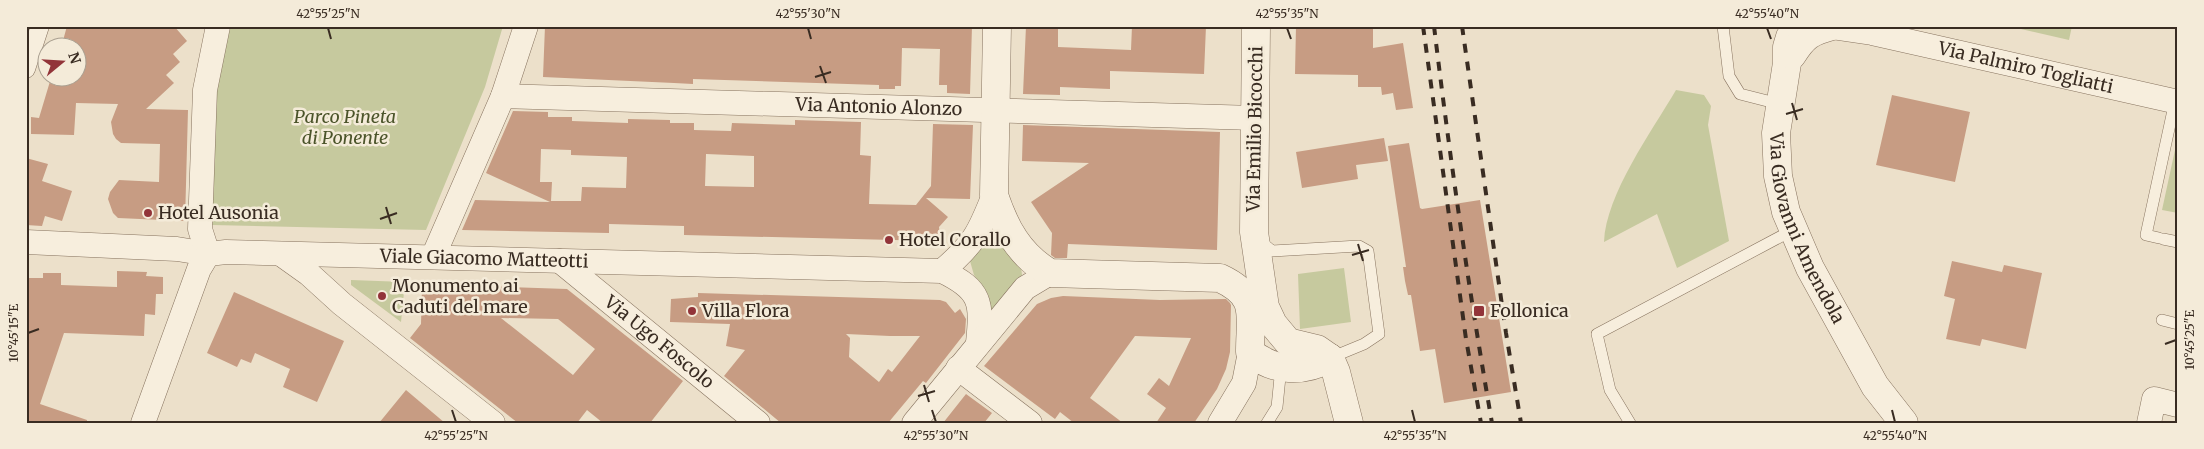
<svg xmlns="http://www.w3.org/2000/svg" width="2204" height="449" font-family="Merriweather,serif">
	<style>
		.green { fill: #c6c99e }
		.building { fill: #c79c83; fill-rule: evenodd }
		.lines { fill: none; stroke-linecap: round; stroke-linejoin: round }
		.service-casing { stroke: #87735f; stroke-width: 12 }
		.pedestrian-casing { stroke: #87735f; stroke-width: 19 }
		.minor-casing { stroke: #87735f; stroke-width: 25 }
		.tertiary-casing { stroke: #87735f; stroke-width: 29 }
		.service { stroke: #f7eedd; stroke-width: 11 }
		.pedestrian { stroke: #f7eedd; stroke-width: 18 }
		.minor { stroke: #f7eedd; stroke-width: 24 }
		.tertiary { stroke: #f7eedd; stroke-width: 28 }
		.rail { stroke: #392c22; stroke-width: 4; stroke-dasharray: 9 9; stroke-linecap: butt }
		.ticks { fill: none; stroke: #392c22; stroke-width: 2 }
		.poi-dot { fill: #923439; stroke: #f4ebd9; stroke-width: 2 }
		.labels { text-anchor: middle; stroke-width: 5; stroke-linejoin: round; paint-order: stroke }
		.street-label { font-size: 18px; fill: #392c22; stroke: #f4ebd9 }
		.park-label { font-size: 18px; font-style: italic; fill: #4b542a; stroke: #f4ebd9 }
		.poi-label { font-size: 18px; fill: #392c22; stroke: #f4ebd9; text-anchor: start }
		.neatline { fill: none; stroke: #392c22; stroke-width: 2 }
		.ticks-label { font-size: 12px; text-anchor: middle; fill: #392c22 }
	</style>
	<rect width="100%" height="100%" fill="#ece0ca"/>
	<path class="green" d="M230,26H503L485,87L426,230L212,225L216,91Z
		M2008,26H2072L2069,40Z
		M1676,90L1704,95L1711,106L1708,125L1729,241L1677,268L1657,214L1604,242C1606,194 1652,131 1676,90Z
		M2178,136V213L2162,210Z
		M990,245L1000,246L1008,250L1021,267L1022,275L992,313L988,294L974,275L970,261L982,247Z
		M1344,268L1351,322L1300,329L1298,274Z
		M351,280L405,282L401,322L351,285Z"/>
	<path class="building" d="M67,26H174L187,41L173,54L180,62L166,75L174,83L146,109L188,110L185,221L118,218L113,213L108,199L110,192L119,180L159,182L160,144L121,143L116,139L113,134L111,122L118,104L76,103L74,135L31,134V117L39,118L51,78H78V48H61Z
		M545,26H972L970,94L947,93V85H939L940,49L902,48L901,86H895V89H879V85L693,79V84L674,83L543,77Z
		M1026,26H1058V47L1131,50L1132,26H1206L1204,74L1110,71V89L1060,87V95L1023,94Z
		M1296,26H1373V48L1403,43L1413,108L1396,110L1393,93L1382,95L1381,87H1358V75L1295,74Z
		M1892,95L1970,112L1955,182L1876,165Z
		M513,111L548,112V117H572V121L628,123V119L670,120V123H694V130L731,131L732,123L795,125V120L861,122L860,155L871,156L869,204L916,205L931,186L933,124L973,125L970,199L926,198L948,217L939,227L940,235L935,241L684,235V226L609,224V233L462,230L475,200L550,202L486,173ZM541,149L571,150V155L627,157L626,188L582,187L581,201H551L552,182H540ZM706,154L754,156V187L705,186Z
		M1023,125L1220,132L1217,250L1068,244L1067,258H1055L1051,255L1052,233L1031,202L1089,163L1022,161Z
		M1384,138L1388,161L1356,165L1358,179L1302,188L1296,152Z
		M1409,143L1420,208L1422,209L1480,200L1511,392L1444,403L1435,349L1420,351L1411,295H1408L1405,281L1403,267H1406L1388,146Z
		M26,158L48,164L42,181L72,191L62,221L45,216L42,226L26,225Z
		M1952,261L2002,272L2004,265L2042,273L2026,349L1982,339L1980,346L1946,339L1955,299L1944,296Z
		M117,271L147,272L146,276L163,277V294H156L155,315L145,314L144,336L64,333L40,404L87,420V423H26V278H43V273H61V285L117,287Z
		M422,284L567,289L683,381L650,423H603L587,410L577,423H518L410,338L421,324ZM501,318L558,319L595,349L573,375Z
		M234,292L344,341L317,402L283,387L290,369L255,353L251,363L241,359L237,367L207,353Z
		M698,293L940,300L946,302L955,313L960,309L966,319L965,333L926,383L923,381L888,423H781L724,376L745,350L726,346L730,324L670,322L671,299L698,297ZM846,334L890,336H920L892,372L888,369L879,382L849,357L850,338Z
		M1063,296L1160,300L1226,299L1230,303L1231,305L1230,352L1226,369L1217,389L1194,423H1156L1166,408L1147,394L1159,378L1169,386L1191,338L1135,336L1090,398L1123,423H1074L1060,412L1055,419L984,366L1037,304L1051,298Z
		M406,390L445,423H379Z
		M966,394L992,413L984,423H943Z"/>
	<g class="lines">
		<defs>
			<path id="service" d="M1723,26L1729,76L1740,94L1779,104
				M2159,238L2146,235L2175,101
				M2163,239L2178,242
				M1259,240L1272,251L1359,246L1368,251L1379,334L1364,344L1330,358
				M2162,320L2178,324
				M1267,423L1277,407L1281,367
				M1630,423L1610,390L1597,334L1793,230"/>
			<path id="pedestrian" d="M26,69L40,26"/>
			<g id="minor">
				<path id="s1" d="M1831,27L1872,33L2178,102"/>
				<path id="s2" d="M503,96L1255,118"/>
				<path id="s3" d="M26,242L177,249L208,254L226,252L942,271C982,290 982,303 978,343"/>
				<path d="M208,254L200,229L205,90L218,26"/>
				<path d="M281,254L309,274L342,304L493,423"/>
				<path d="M433,257L503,96L526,26"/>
				<path id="s4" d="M560,261L758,423"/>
				<path d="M942,271C974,244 979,233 994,195"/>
				<path d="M958,368L1030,423"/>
				<path d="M143,423L199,269L208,254"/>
				<path d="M914,423L1025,288L1050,273"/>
				<path d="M1220,423L1244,383L1250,352"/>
				<path d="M2149,423L2154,399L2178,405"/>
			</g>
			<g id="tertiary">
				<path d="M997,26L994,195C1005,228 1019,255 1050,273L1220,278C1259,296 1250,314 1250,352C1274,372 1303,373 1330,358"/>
				<path d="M1256,26L1254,232L1265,307L1273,324L1288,342L1317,349L1330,358L1336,372L1349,423"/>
				<path id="s5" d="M1798,26L1790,37L1787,47V63L1776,133L1778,176L1786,212L1810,268L1875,386L1904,423"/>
				<path d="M1792,55C1804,36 1810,32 1832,26"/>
			</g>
		</defs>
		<use href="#service" class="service-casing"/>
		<use href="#pedestrian" class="pedestrian-casing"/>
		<use href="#minor" class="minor-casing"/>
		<use href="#tertiary" class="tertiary-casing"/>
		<use href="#service" class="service"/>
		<use href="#pedestrian" class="pedestrian"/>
		<use href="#minor" class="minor"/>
		<use href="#tertiary" class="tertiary"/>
		<path class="rail" d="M1423,26L1466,339L1481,423
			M1434,26C1450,159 1469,291 1492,423
			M1462,26L1506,333L1521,423"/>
	</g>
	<path class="ticks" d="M328,28L331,39M808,28L811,39M1287,28L1291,39M1767,28L1771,39M820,66L826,83M815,77L831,72M1792,103L1797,120M1786,114L1803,109M386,207L391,224M380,219L397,213M1358,244L1363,261M1352,255L1369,250M28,333L39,329M2165,344L2176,340M924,385L929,402M918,396L935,391M452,410L456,422M932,410L936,422M1412,410L1415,422M1892,410L1895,422"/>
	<g class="poi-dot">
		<circle cx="148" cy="213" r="5"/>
		<circle cx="889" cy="240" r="5"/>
		<circle cx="382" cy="296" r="5"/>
		<circle cx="692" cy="311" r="5"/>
		<rect x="1473" y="305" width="12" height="12" rx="2.5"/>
	</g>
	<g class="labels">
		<g class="street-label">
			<text dy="6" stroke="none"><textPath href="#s1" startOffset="199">Via Palmiro Togliatti</textPath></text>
			<text dy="6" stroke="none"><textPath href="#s2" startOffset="376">Via Antonio Alonzo</textPath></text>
			<text transform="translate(1255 129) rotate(-89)" y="6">Via Emilio Bicocchi</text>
			<text dy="6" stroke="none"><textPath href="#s5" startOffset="212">Via Giovanni Amendola</textPath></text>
			<text dy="6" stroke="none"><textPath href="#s3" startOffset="459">Viale Giacomo Matteotti</textPath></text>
			<text dy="6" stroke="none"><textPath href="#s4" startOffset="128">Via Ugo Foscolo</textPath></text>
		</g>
		<g class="park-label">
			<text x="345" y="123">Parco Pineta<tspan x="345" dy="21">di Ponente</tspan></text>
		</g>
		<g class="poi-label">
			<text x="158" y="219">Hotel Ausonia</text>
			<text x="899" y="246">Hotel Corallo</text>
			<text x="392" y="292">Monumento ai<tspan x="392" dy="21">Caduti del mare</tspan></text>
			<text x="702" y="317">Villa Flora</text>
			<text x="1490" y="317">Follonica</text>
		</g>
	</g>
	<rect width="2204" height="449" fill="none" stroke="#f4ebd9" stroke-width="55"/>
	<g transform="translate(62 62) rotate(72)"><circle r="24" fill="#f4ebd9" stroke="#a99f90"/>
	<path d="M0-4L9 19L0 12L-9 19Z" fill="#923439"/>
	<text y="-8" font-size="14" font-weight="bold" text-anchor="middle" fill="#392c22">N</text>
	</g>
	<rect x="28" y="28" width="2148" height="394" class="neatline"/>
	<g class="ticks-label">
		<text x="328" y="18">42°55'25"N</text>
		<text x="808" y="18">42°55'30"N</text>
		<text x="1287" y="18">42°55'35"N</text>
		<text x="1767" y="18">42°55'40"N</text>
		<text transform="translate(14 333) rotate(-90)" y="4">10°45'15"E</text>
		<text transform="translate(2190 340) rotate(-90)" y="4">10°45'25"E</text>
		<text x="456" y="440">42°55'25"N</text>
		<text x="936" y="440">42°55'30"N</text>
		<text x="1415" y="440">42°55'35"N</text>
		<text x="1895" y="440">42°55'40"N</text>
	</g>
</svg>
